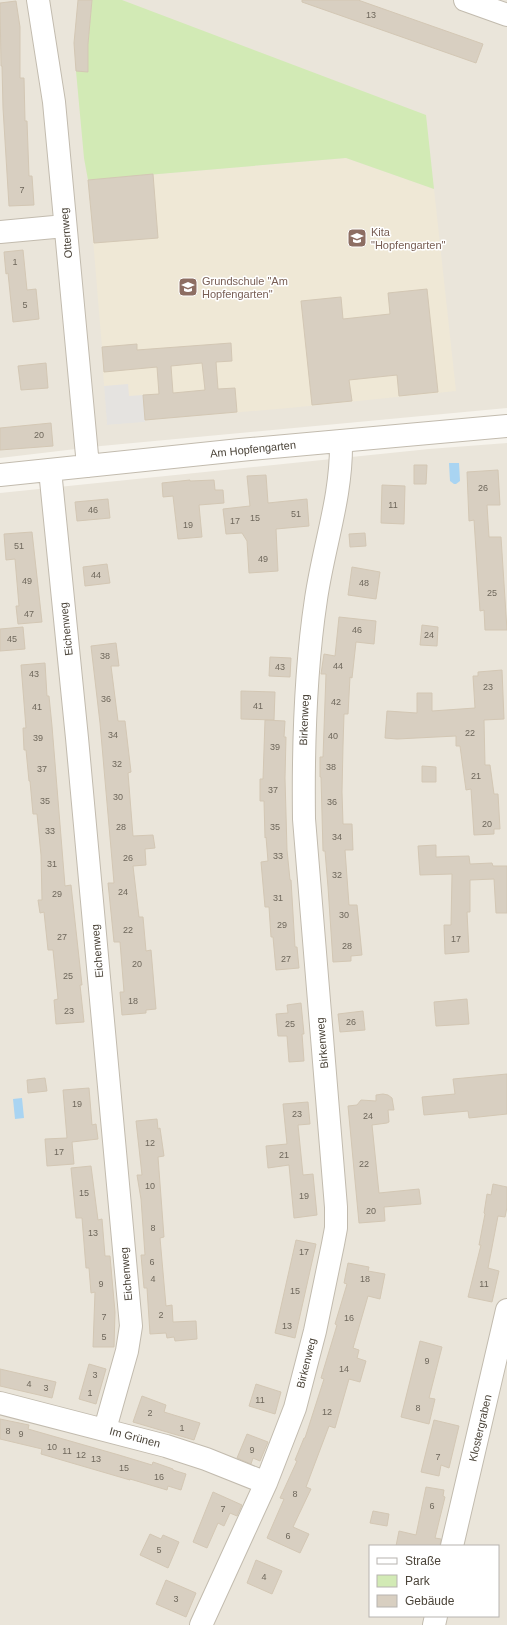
<svg xmlns="http://www.w3.org/2000/svg" width="507" height="1625" font-family="Helvetica,sans-serif">
	<style>
		.residential { fill: #eae5da; fill-rule: evenodd }
		.education { fill: #efe8d6 }
		.green { fill: #d2eab5 }
		.parking { fill: #e5e3e0 }
		.water { fill: #a9d4f2 }
		.building { fill: #d8cfc1; stroke: #d3c7b4; fill-rule: evenodd }
		.lines { fill: none; stroke-linecap: round; stroke-linejoin: round }
		.minor-casing { stroke: #c2bbae; stroke-width: 24 }
		.minor { stroke: #fff; stroke-width: 22 }
		.labels { text-anchor: middle; stroke-width: 3; stroke-linejoin: round; paint-order: stroke }
		.number-label { font-size: 9px; fill: #6e675b }
		.education-label { font-size: 11px; fill: #785e54; stroke: #fff; text-anchor: start }
		.street-label { font-size: 11px; fill: #4b4439; stroke: #fff }
	</style>
	<rect width="100%" height="100%" fill="#f6f3ec"/>
	<path class="residential" d="M0,0H507V408L101,446L0,458Z
		M507,443V1625H0V493L429,449ZM370,1546H498V1616H370Z"/>
	<path class="education" d="M346,158L434,189L456,391L289,408L146,420L145,422L107,425L103,372L104,371L88,180Z"/>
	<path class="green" d="M92,0H122L426,115L434,189L346,158L88,180L84,158L76,71H88V44Z"/>
	<path class="parking" d="M128,384L129,396L143,395L145,422L107,425L104,386Z"/>
	<path class="water" d="M449,463H459L460,481L456,484H454L450,481Z
		M22,1098L24,1118L15,1119L13,1099Z"/>
	<path class="building" d="M78,0H92L88,44V72L76,71L74,43Z
		M302,0H358L483,44L476,63L302,2Z
		M16,1L20,27V78H24L25,121H27L29,176H32L34,205L9,206L3,108L2,66H1L0,3Z
		M153,174L158,238L94,243L88,180Z
		M23,250L27,290L36,289L39,319L13,322L8,273L6,274L4,252Z
		M427,289L438,392L399,396L397,375L349,380L352,401L312,405L301,301L341,297L343,319L390,314L388,293Z
		M231,343L232,361L216,362L218,389L235,388L237,412L145,420L143,395L159,394L157,367L104,372L102,347L137,344V350ZM202,363L205,390L173,393L171,366Z
		M46,363L48,388L21,390L18,366Z
		M51,423L53,446L0,450V428Z
		M414,465H427L426,484H414Z
		M498,470L500,505H487L489,537H501L507,630H485L484,610L480,611L474,520L469,521L467,472Z
		M266,475L268,503L307,499L309,526L276,529L278,571L249,573L247,541L242,533L226,534L223,509L250,506L247,476Z
		M190,480V481L214,480L215,490H223L224,503L199,505L202,537L178,539L173,496L163,497L162,483Z
		M382,485L405,486L404,524L381,523Z
		M108,499L110,518L77,521L75,502Z
		M32,532L42,622L18,624L16,606H19L15,559L6,560L4,534Z
		M365,533L366,546L350,547L349,534Z
		M107,564L110,583L85,586L83,567Z
		M352,567L380,572L376,599L348,595Z
		M339,617L376,621L374,644L356,642L352,678L350,677L348,714H344L343,746L342,792L343,824H352L353,850H345L349,905H357L362,955L351,956V961L333,962L328,887L325,851H323L321,777H320V757H323L326,674H321L324,654L335,656Z
		M422,625L438,627L437,646L420,645Z
		M23,627L25,649L0,651V629Z
		M116,643L119,666H111L118,721H125L131,772L128,773L133,836L153,835L155,848L145,849L146,865L133,866L139,917H143L146,951L151,950L156,1009L146,1010V1013L122,1015L120,992H124L120,942H114L108,883H114L100,723L91,646Z
		M270,657L291,658L290,677L269,676Z
		M45,663L47,696H49L52,726L65,886L71,885L82,985H80L84,1022L56,1024L54,1000L58,999L53,950H48L44,912L40,913L38,900H42L41,855L37,814H33L30,781H29L26,750H24L23,728H26L21,665Z
		M502,670L504,719L484,720L485,765H490L494,794H498L500,829H494V834L474,835L471,789L466,790L460,746H456V736L397,739L385,738L387,711L417,713V693H432V711L475,708L473,676H478V672Z
		M241,691L275,692L274,720L241,719Z
		M265,720L285,721L284,737H286L285,778L287,850L290,880H291L295,947H297L299,968L276,970L273,937H271L269,907H265L261,862L268,861L266,837L265,838L264,801H260V779H263Z
		M422,766L436,767V782H422Z
		M436,845V857L469,856L470,864L492,863L493,866H507V913H496L494,879L470,880V912H467L469,952L445,954L444,925H451L452,874L420,875L418,846Z
		M467,999L469,1024L436,1026L434,1002Z
		M301,1003L304,1034H302L304,1061L289,1062L287,1036H278L276,1014L288,1013L287,1005Z
		M363,1011L365,1030L340,1032L338,1014Z
		M507,1074V1114L469,1118L468,1111L424,1115L422,1097L455,1094L453,1079Z
		M45,1078L47,1091L28,1093L27,1080Z
		M89,1088L92,1125L96,1124L98,1139L72,1142L74,1164L47,1166L45,1139L67,1138L63,1090Z
		M383,1094L388,1095L392,1098L394,1110H388L389,1122L387,1123L372,1125L379,1193L419,1189L421,1204L384,1207L385,1221L359,1223L348,1106L357,1105L361,1100L376,1101V1095Z
		M308,1102L310,1124L298,1125L303,1175L313,1174L317,1215L294,1218L289,1165L268,1168L266,1146L287,1144L283,1104Z
		M157,1119L158,1129L160,1128L164,1156L158,1157L164,1237L160,1238L166,1306L172,1305L173,1322L196,1321L197,1339L175,1341L174,1337L167,1338L166,1333L150,1334L147,1288H144L141,1255H145L141,1199L137,1175H142L136,1121Z
		M91,1166L98,1220L102,1219L105,1256H110L115,1312L114,1347H93L95,1292L91,1293L89,1268H86L82,1218H76L71,1168Z
		M493,1184L507,1187V1207L505,1217L498,1216L488,1268L499,1271L492,1302L468,1297L481,1245H479L485,1214L484,1213L487,1194L491,1195Z
		M296,1240L316,1244L295,1338L275,1333Z
		M348,1263L369,1267L368,1271L385,1274L380,1299L368,1296L353,1348L359,1350L357,1358L366,1361L360,1382L349,1379L335,1428L329,1426L306,1487L311,1489L293,1527L309,1534L300,1553L267,1538L284,1499L280,1498L297,1461L295,1460L304,1438H305L324,1379L321,1378L337,1325L335,1324L347,1284L344,1283Z
		M420,1341L442,1347L429,1398L435,1399L429,1424L401,1417Z
		M89,1364L106,1369L96,1404L79,1399Z
		M0,1369L56,1382L52,1398L0,1386Z
		M256,1384L281,1392L275,1414L249,1406Z
		M142,1396L166,1405L164,1412L200,1423L194,1440L133,1422Z
		M0,1419L29,1425L28,1429L119,1455L152,1465L153,1462L173,1469V1470L186,1474L181,1490L168,1486L167,1490L130,1479V1480L41,1454L42,1449L0,1439Z
		M434,1420L459,1426L449,1468L441,1465L439,1476L421,1472Z
		M247,1434L268,1442L260,1461L253,1458L251,1464L237,1458Z
		M426,1487L444,1490L443,1496L445,1497L435,1538L441,1539L440,1546H396L399,1531L416,1535Z
		M213,1492L242,1505L237,1516L230,1513L224,1526L218,1523L207,1548L193,1542Z
		M373,1511L389,1514L387,1526L370,1523Z
		M150,1534L161,1539L163,1535L179,1542L168,1568L140,1555Z
		M256,1560L282,1571L272,1594L247,1583Z
		M166,1580L196,1593L186,1617L156,1604Z"/>
	<g class="lines">
		<defs>
			<path id="minor" d="M38,0L54,102L88,466
				M465,0L507,15
				M0,232L65,226
				M50,470L77,738L131,1326L127,1351L105,1429
				M0,475L240,450L507,426
				M0,1403L166,1446L206,1459L266,1483
				M452,1546L507,1310
				M201,1625L266,1483L295,1408L315,1331L333,1244L336,1228V1207L304,819C303,745 305,672 316,599C324,544 342,497 341,441
				M434,1625L436,1616"/>
		</defs>
		<use href="#minor" class="minor-casing"/>
		<use href="#minor" class="minor"/>
	</g>
	<defs>
		<symbol id="school-square" viewBox="-11 -11 22 22"><rect x="-9" y="-9" width="18" height="18" rx="4" fill="#8d6e63" stroke="#fff"/><path d="M0-5L7-2L0 1L-7-2ZM-4 1L0 2.5L4 1V4Q0 6-4 4Z" fill="#fff"/></symbol>
	</defs>
	<g fill-rule="evenodd">
		<use href="#school-square" x="346" y="227" width="22" height="22"/>
		<use href="#school-square" x="177" y="276" width="22" height="22"/>
	</g>
	<g class="labels">
		<g class="number-label">
			<text x="371" y="18">13</text>
			<text x="22" y="193">7</text>
			<text x="15" y="265">1</text>
			<text x="25" y="308">5</text>
			<text x="39" y="438">20</text>
			<text x="483" y="491">26</text>
			<text x="393" y="508">11</text>
			<text x="93" y="513">46</text>
			<text x="296" y="517">51</text>
			<text x="255" y="521">15</text>
			<text x="235" y="524">17</text>
			<text x="188" y="528">19</text>
			<text x="19" y="549">51</text>
			<text x="263" y="562">49</text>
			<text x="96" y="578">44</text>
			<text x="27" y="584">49</text>
			<text x="364" y="586">48</text>
			<text x="492" y="596">25</text>
			<text x="29" y="617">47</text>
			<text x="357" y="633">46</text>
			<text x="429" y="638">24</text>
			<text x="12" y="642">45</text>
			<text x="105" y="659">38</text>
			<text x="338" y="669">44</text>
			<text x="280" y="670">43</text>
			<text x="34" y="677">43</text>
			<text x="488" y="690">23</text>
			<text x="106" y="702">36</text>
			<text x="336" y="705">42</text>
			<text x="258" y="709">41</text>
			<text x="37" y="710">41</text>
			<text x="470" y="736">22</text>
			<text x="113" y="738">34</text>
			<text x="333" y="739">40</text>
			<text x="38" y="741">39</text>
			<text x="275" y="750">39</text>
			<text x="117" y="767">32</text>
			<text x="331" y="770">38</text>
			<text x="42" y="772">37</text>
			<text x="476" y="779">21</text>
			<text x="273" y="793">37</text>
			<text x="118" y="800">30</text>
			<text x="45" y="804">35</text>
			<text x="332" y="805">36</text>
			<text x="487" y="827">20</text>
			<text x="121" y="830">28</text>
			<text x="275" y="830">35</text>
			<text x="50" y="834">33</text>
			<text x="337" y="840">34</text>
			<text x="278" y="859">33</text>
			<text x="128" y="861">26</text>
			<text x="52" y="867">31</text>
			<text x="337" y="878">32</text>
			<text x="123" y="895">24</text>
			<text x="57" y="897">29</text>
			<text x="278" y="901">31</text>
			<text x="344" y="918">30</text>
			<text x="282" y="928">29</text>
			<text x="128" y="933">22</text>
			<text x="62" y="940">27</text>
			<text x="456" y="942">17</text>
			<text x="347" y="949">28</text>
			<text x="286" y="962">27</text>
			<text x="137" y="967">20</text>
			<text x="68" y="979">25</text>
			<text x="133" y="1004">18</text>
			<text x="69" y="1014">23</text>
			<text x="351" y="1025">26</text>
			<text x="290" y="1027">25</text>
			<text x="77" y="1107">19</text>
			<text x="297" y="1117">23</text>
			<text x="368" y="1119">24</text>
			<text x="150" y="1146">12</text>
			<text x="59" y="1155">17</text>
			<text x="284" y="1158">21</text>
			<text x="364" y="1167">22</text>
			<text x="150" y="1189">10</text>
			<text x="84" y="1196">15</text>
			<text x="304" y="1199">19</text>
			<text x="371" y="1214">20</text>
			<text x="153" y="1231">8</text>
			<text x="93" y="1236">13</text>
			<text x="304" y="1255">17</text>
			<text x="152" y="1265">6</text>
			<text x="153" y="1282">4</text>
			<text x="365" y="1282">18</text>
			<text x="101" y="1287">9</text>
			<text x="484" y="1287">11</text>
			<text x="295" y="1294">15</text>
			<text x="161" y="1318">2</text>
			<text x="104" y="1320">7</text>
			<text x="349" y="1321">16</text>
			<text x="287" y="1329">13</text>
			<text x="104" y="1340">5</text>
			<text x="427" y="1364">9</text>
			<text x="344" y="1372">14</text>
			<text x="95" y="1378">3</text>
			<text x="29" y="1387">4</text>
			<text x="46" y="1391">3</text>
			<text x="90" y="1396">1</text>
			<text x="260" y="1403">11</text>
			<text x="418" y="1411">8</text>
			<text x="327" y="1415">12</text>
			<text x="150" y="1416">2</text>
			<text x="182" y="1431">1</text>
			<text x="8" y="1434">8</text>
			<text x="21" y="1437">9</text>
			<text x="52" y="1450">10</text>
			<text x="252" y="1453">9</text>
			<text x="67" y="1454">11</text>
			<text x="81" y="1458">12</text>
			<text x="438" y="1460">7</text>
			<text x="96" y="1462">13</text>
			<text x="124" y="1471">15</text>
			<text x="159" y="1480">16</text>
			<text x="295" y="1497">8</text>
			<text x="432" y="1509">6</text>
			<text x="223" y="1512">7</text>
			<text x="288" y="1539">6</text>
			<text x="159" y="1553">5</text>
			<text x="264" y="1580">4</text>
			<text x="176" y="1602">3</text>
		</g>
		<g class="education-label">
			<text x="371" y="236">Kita<tspan x="371" dy="13">"Hopfengarten"</tspan></text>
			<text x="202" y="285">Grundschule "Am<tspan x="202" dy="13">Hopfengarten"</tspan></text>
		</g>
		<g class="street-label">
			<text transform="translate(66 233) rotate(-95)" y="4">Otternweg</text>
			<text transform="translate(253 449) rotate(-6)" y="4">Am Hopfengarten</text>
			<text transform="translate(66 629) rotate(-96)" y="4">Eichenweg</text>
			<text transform="translate(304 720) rotate(-88)" y="4">Birkenweg</text>
			<text transform="translate(97 951) rotate(-95)" y="4">Eichenweg</text>
			<text transform="translate(322 1043) rotate(-95)" y="4">Birkenweg</text>
			<text transform="translate(126 1274) rotate(-95)" y="4">Eichenweg</text>
			<text transform="translate(306 1363) rotate(-76)" y="4">Birkenweg</text>
			<text transform="translate(480 1428) rotate(-77)" y="4">Klostergraben</text>
			<text transform="translate(135 1437) rotate(15)" y="4">Im Grünen</text>
		</g>
	</g>
	<rect x="369" y="1545" width="130" height="72" fill="#ffffff" stroke="#b7b4b0"/>
	<rect x="377" y="1558" width="20" height="6" fill="#ffffff" stroke="#b7b4b0"/>
	<text x="405" y="1565" font-size="12" fill="#4b4439">Straße</text>
	<rect x="377" y="1575" width="20" height="12" fill="#d2eab5" stroke="#b7b4b0"/>
	<text x="405" y="1585" font-size="12" fill="#4b4439">Park</text>
	<rect x="377" y="1595" width="20" height="12" fill="#d8cfc1" stroke="#b7b4b0"/>
	<text x="405" y="1605" font-size="12" fill="#4b4439">Gebäude</text>
</svg>
